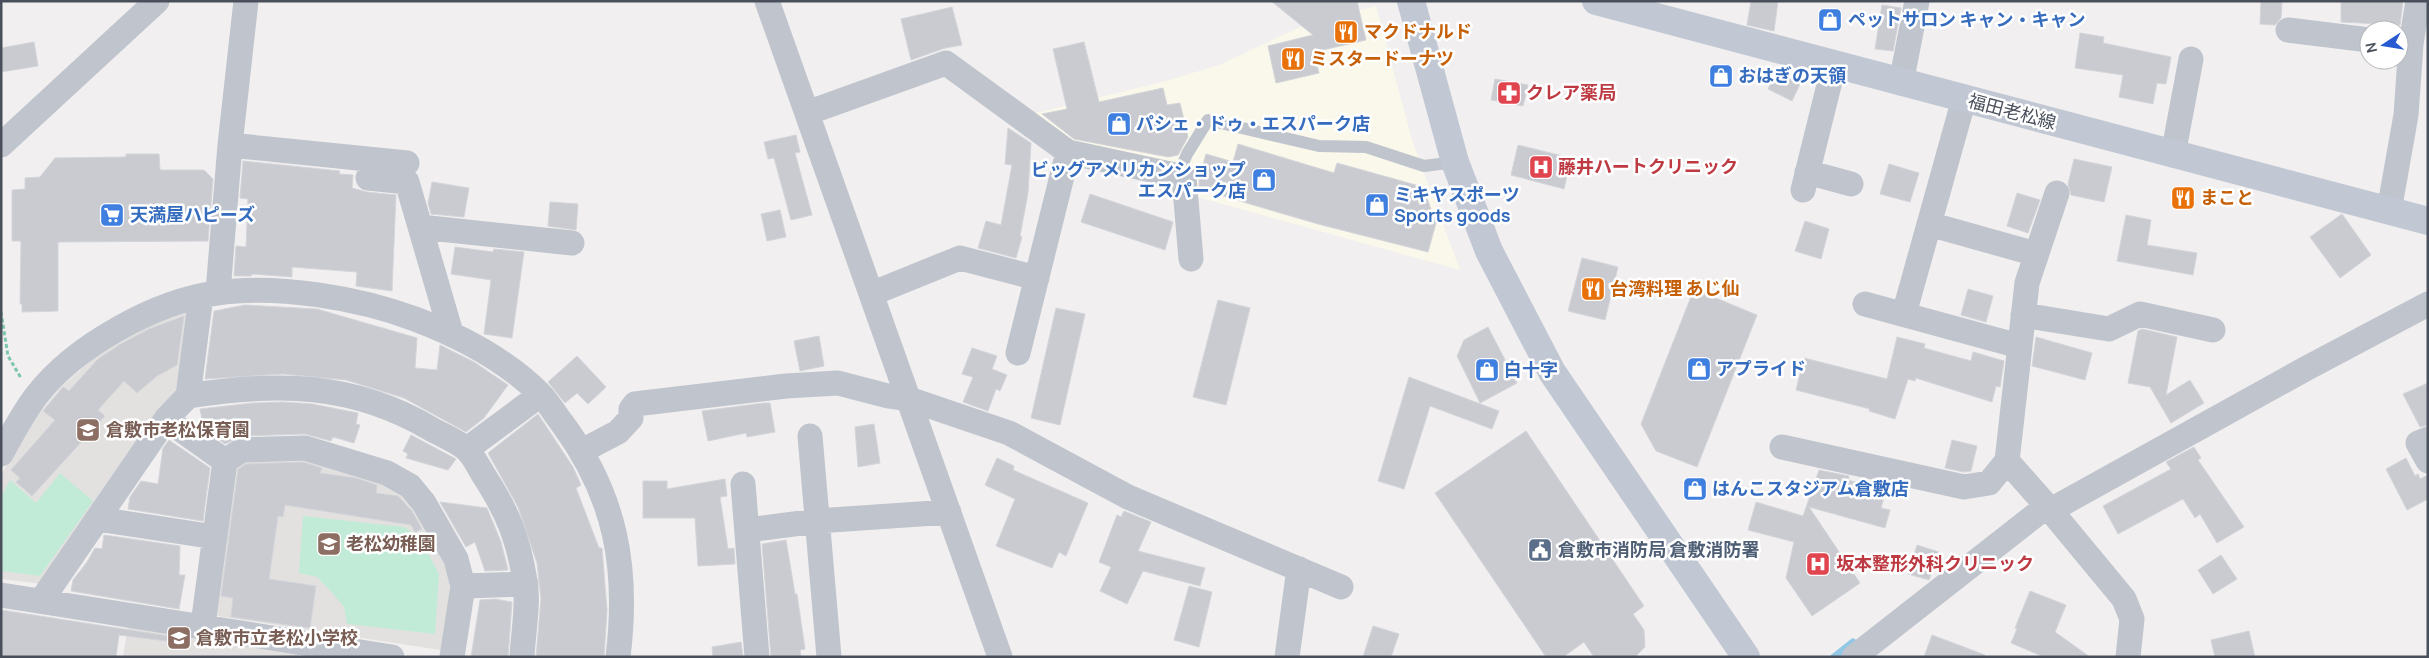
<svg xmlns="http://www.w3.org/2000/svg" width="2429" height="658" font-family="Manrope,'Noto Sans JP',sans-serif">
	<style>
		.commercial { fill: #faf8ea }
		.education { fill: #e2e1e0 }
		.green { fill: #c1ebd7 }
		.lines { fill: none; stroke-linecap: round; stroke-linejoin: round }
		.stream { stroke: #92c8e5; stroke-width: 7 }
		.building { fill: #c9cbd1; stroke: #d4d5da }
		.path { stroke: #7cc6ac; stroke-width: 3; stroke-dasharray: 4 2.5; stroke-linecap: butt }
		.lane { stroke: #bfc4cd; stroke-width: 12 }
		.street { stroke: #bfc4cd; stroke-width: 25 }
		.secondary { stroke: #c1c8d4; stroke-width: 28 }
		.labels { text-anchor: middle; stroke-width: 5; stroke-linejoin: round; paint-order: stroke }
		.shop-label { font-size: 18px; font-weight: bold; fill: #366cbe; stroke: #fff; text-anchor: start }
		.food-label { font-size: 18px; font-weight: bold; fill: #c56008; stroke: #fff; text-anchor: start }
		.health-label { font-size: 18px; font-weight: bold; fill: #be3a42; stroke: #fff; text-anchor: start }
		.street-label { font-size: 18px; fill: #49505b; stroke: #fff }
		.education-label { font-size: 18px; font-weight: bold; fill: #785e54; stroke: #fff; text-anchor: start }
		.service-label { font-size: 18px; font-weight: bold; fill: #4e5e75; stroke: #fff; text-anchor: start }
	</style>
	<rect width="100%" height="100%" fill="#f1efef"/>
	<path class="commercial" d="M1376,6L1412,140L1460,270L1190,195L1189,165L1071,144L1032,114L1166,81L1219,65L1300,27Z"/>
	<path class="education" d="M186,312L190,317L183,381L43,584L1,579V476L13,451L42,410L62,386L101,352L167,317Z
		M245,458L326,461L405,493L455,579L447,651L218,616L213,608L233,464Z
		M129,620L337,657H123Z"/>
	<path class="green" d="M60,473L93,501L40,576L1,571V497L10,480L36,503Z
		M303,516L404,527L420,538L439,574L435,634L347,624L344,607L334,595L317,577L299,573Z"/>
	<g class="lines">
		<path class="stream" d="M1834,657L1853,642"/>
	</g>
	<path class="building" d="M1271,1H1357L1366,40L1314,52L1319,73L1276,83L1268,46L1313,35Z
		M1751,1H1778L1774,31L1747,25Z
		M2261,1H2282L2281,18L2275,25L2260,24Z
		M2341,1H2403L2400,25L2341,22Z
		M1882,5L1901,8L1893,51L1875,49Z
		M952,7L962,45L945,48L911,60L901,19Z
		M2080,33L2104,37L2103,43L2171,57L2166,84L2157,83L2153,104L2119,97L2123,75L2075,68Z
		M34,42L38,66L1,72V48Z
		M1084,42L1099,102L1163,88L1167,105L1180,103L1188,137L1178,155L1168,157L1074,139L1042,114L1067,109L1053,49Z
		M1777,72L1800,84L1792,101L1768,89Z
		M1495,79L1528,85L1523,106L1491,100Z
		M1008,128L1031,143L1028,193L1020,236L1022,237L1016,258L978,248L986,221L1001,225L1012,165L1005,164Z
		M796,135L800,152L795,153L812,215L791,220L774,158L768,159L764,142Z
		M1238,144L1334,173L1337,163L1423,187L1436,223L1428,252L1318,224L1199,189V179L1206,154L1233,162Z
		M1518,145L1571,158L1564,189L1511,175Z
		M126,154H159L160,170H204L213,179L208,241L58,242V311L22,312V304H20L21,241H12V190L25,189V178L40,177L55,158L126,157Z
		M2074,159L2112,167L2104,202L2071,195L2068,184Z
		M243,161L340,171L339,174L353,175L352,188L367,192L396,195L392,291L356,286L357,272L292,267V277L252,274L251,276H234L236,246L246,247L248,199L240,198Z
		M1889,164L1919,173L1910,202L1880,194Z
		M432,182L469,188L464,217L431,214L428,203Z
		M2017,193L2040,200L2028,233L2007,226Z
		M1090,194L1173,222L1165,250L1081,222Z
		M550,202L578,204L576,230L548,226Z
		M780,210L786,237L767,241L761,214Z
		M2342,214L2371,255L2340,278L2310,237Z
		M2126,215L2151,220L2147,245L2197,253L2193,275L2117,261Z
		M1805,221L1829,229L1821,259L1795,251Z
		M455,247L493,252L494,249L524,252L512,338L484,334L491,280L451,274Z
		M1582,258L1618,267L1605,320L1568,311Z
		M1694,289L1757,315L1697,467L1656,451L1641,424Z
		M1968,289L1993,296L1986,322L1961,315Z
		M1218,300L1250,308L1226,405L1193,397Z
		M245,305L317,309L417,338L415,368L437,370L440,345L474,362L508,385L484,418L466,432L404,398L346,380L283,374L205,379L214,311Z
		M1056,308L1085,314L1060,425L1031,418Z
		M184,316L177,365L157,376L137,393L124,381L98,410L105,416L32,496L16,482L20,478L11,470L55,420L43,411L63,387L69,391L98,359L119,345L149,329Z
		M1488,327L1517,383L1480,403L1457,356L1464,340Z
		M2142,329L2177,337L2166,395L2190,380L2204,403L2171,423L2150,387L2128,383L2138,331Z
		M819,336L824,366L800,371L794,341Z
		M1897,337L1925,344L1924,348L1971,361L1973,352L2004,361L2000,387L1996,386L1992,402L1916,378L1915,381L1908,379L1895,419L1869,411L1870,409L1796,390L1804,358L1887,379Z
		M2036,337L2092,353L2085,380L2032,366Z
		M972,348L997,356L992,369L1007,375L1000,391L996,389L988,411L963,402L973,377L962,374Z
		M577,356L606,387L588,404L577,393L565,403L548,382Z
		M1409,377L1499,411L1492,429L1430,406L1404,489L1378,481Z
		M2428,383V425L2420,427L2403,394Z
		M283,402L312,404L358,413L356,424L360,425L354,443L333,437L331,441L305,434L242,436L225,444L204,429L200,409L253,403Z
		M764,403H770L775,432L747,437L746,433L708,441L702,411Z
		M538,414L573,467L581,485L576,488L599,548H602L607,610L604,657H536L541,599L537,563L518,507L488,453Z
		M874,424L880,463L858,467L855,427Z
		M1526,431L1644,606L1633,614L1644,630L1645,647L1635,657H1594L1584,642L1563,657H1546L1435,493Z
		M411,435L456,459L448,470L406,458L408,454L403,451Z
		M169,440L210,468L203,521L128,509L130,497L141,481L158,484L163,448Z
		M1952,440L1977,446L1971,471L1964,472L1945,468Z
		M2194,447L2201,458L2198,460L2244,527L2217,543L2200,514L2195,518L2183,499L2118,534L2103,506L2171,469L2166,462Z
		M997,458L1014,466L1013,470L1088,503L1066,556L1059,552L1052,568L996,546L1015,499L985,485Z
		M2406,458L2415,476L2418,474L2420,479L2428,475V499L2407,510L2386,469Z
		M303,462L322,468L320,473L356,478L377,485L376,493L398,496L412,511L422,529L415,532L411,525L285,505L283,517L278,516L269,579L316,586L310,628L231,617L233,598L221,596L238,469L246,464Z
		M1819,470L1849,476L1848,480L1886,490L1881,508L1890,510L1885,528L1809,507L1860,583L1812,616L1786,578L1794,542L1748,530L1756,502L1803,516Z
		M725,479L727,496L720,497L728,549L734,548L735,564L698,566L695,518H643V481H667V489Z
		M440,502L487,508L501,542L508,570L485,571L475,542L466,547Z
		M1124,511L1151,522L1138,551L1205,568L1200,586L1143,571L1127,604L1100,591L1111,567L1099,562L1117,515L1121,517Z
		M104,535L180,546L179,575H185L179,609L71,591L73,580L87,562L95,548L102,549Z
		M786,540L795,594H797L805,649L800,650L801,657H771L762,544Z
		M1917,545L1939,552L1929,580L1908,574Z
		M2221,555L2237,579L2213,594L2198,570Z
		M1189,586L1212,592L1199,647L1174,640Z
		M2030,591L2066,605L2055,632L2090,657H2044L2011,643L2017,629L2015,628Z
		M495,599L512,602L508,657H471L480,600Z
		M1,610L175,637L174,642L119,635L116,657H1Z
		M1373,626L1399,634L1391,657H1363Z
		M2249,631L2255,657H2215L2211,640Z
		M1932,635L1985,655L1984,657H1924Z
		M741,642L743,657H713L712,647Z"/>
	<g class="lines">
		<path class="path" d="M1,312L8,356L21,378"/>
		<path class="lane" d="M1178,175L1187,154L1208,120L1319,146L1366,147L1424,166L1455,162"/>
		<path class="street" d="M767,1L1000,657
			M2288,30L2369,40
			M1901,83L1917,1
			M807,113L946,63L1068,152L1184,177L1191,259
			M1,145L157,1
			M230,145L407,163
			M2173,155L2191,59
			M1807,172L1851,184
			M368,178L407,182L451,333
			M1803,190L1834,65
			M2057,193L2027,283L2007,461L2047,506L2124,599L2132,619L2128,657
			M2389,211L2406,115L2411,44L2418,1
			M1929,224L2036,254
			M420,227L572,243
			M218,292L230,145L246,1
			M871,294L960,258L1037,278
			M1865,304L2019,346
			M1904,314L1964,99
			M2023,315L2109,329L2140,314L2213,330
			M1018,353L1068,152
			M188,396C277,382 353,382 433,430C444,436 457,441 466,449C473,455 478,466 483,474C507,511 518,537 525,581C529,603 523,634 522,657
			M166,419L225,461
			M810,436L829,657
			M2428,439L2418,443L2428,461
			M1782,447L1964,487L1989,483L2007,461
			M467,449L540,395
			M582,451L618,432L631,418V409L635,404L786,386L838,383L888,396L909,399L1009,433L1128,497L1341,587
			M1,454C12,434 23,413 37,395C75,346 156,301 217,293C277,284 359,298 415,319C460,336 505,359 540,394C548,402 555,414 562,423C616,496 629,568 618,657
			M743,484L757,657
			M2051,510L2307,368L2428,304
			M97,519L215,537
			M747,530L817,521L949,512
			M463,586L526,584
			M1,595L392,657
			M41,601L166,419L188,396L201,296
			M203,625L225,461L242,450L305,448L387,473L410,486L424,503L456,559L463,586L452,657
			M1287,657L1299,569
			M1854,657L2047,506"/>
		<path class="secondary" d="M1411,1L1455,162L1489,251L1552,372L1746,657
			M1596,1L2428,221"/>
	</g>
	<defs>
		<symbol id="shop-square" viewBox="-11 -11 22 22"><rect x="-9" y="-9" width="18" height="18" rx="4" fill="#3f7fe0" stroke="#fff"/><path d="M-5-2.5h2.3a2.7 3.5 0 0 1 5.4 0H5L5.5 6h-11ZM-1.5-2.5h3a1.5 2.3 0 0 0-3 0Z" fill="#fff"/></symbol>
		<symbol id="restaurant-square" viewBox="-11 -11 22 22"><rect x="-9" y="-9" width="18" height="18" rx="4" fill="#e8710a" stroke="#fff"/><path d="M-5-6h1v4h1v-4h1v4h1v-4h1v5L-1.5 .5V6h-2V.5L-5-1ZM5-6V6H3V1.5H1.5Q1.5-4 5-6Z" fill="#fff"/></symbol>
		<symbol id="pharmacy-square" viewBox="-11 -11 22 22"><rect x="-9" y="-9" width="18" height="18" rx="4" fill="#e0444e" stroke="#fff"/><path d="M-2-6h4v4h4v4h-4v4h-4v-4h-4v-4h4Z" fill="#fff"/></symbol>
		<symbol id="hospital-square" viewBox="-11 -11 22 22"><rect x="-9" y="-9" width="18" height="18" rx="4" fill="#e0444e" stroke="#fff"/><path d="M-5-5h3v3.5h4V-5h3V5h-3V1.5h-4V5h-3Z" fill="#fff"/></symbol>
		<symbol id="supermarket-square" viewBox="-11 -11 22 22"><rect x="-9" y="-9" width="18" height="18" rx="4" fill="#3f7fe0" stroke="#fff"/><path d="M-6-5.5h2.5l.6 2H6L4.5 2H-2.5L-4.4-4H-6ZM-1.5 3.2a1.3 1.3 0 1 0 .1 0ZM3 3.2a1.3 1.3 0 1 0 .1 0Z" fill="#fff"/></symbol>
		<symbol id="school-square" viewBox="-11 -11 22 22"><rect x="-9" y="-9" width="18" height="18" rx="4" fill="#8d6e63" stroke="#fff"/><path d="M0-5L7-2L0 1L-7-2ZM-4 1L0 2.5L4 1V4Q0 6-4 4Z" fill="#fff"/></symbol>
		<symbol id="civic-square" viewBox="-11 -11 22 22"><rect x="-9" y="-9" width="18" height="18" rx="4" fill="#5c6f8a" stroke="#fff"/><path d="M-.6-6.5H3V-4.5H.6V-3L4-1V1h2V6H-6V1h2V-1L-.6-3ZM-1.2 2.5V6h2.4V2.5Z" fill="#fff"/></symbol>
	</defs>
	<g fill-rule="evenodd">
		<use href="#shop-square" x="1816" y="6" width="28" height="28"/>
		<use href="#restaurant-square" x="1332" y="18" width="28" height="28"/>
		<use href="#restaurant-square" x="1279" y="45" width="28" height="28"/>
		<use href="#shop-square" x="1707" y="62" width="28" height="28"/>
		<use href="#pharmacy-square" x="1495" y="79" width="28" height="28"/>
		<use href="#shop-square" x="1105" y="110" width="28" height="28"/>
		<use href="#hospital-square" x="1527" y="153" width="28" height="28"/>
		<use href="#shop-square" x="1250" y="166" width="28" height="28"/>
		<use href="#restaurant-square" x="2169" y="184" width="28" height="28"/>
		<use href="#shop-square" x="1363" y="191" width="28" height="28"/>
		<use href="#supermarket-square" x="98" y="201" width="28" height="28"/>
		<use href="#restaurant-square" x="1579" y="275" width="28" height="28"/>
		<use href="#shop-square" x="1685" y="355" width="28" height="28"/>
		<use href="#shop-square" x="1473" y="356" width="28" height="28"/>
		<use href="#school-square" x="74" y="416" width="28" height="28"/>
		<use href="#shop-square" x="1681" y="475" width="28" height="28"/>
		<use href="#school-square" x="315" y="530" width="28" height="28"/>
		<use href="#civic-square" x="1526" y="536" width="28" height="28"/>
		<use href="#hospital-square" x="1804" y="550" width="28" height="28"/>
		<use href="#school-square" x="165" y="624" width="28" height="28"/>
	</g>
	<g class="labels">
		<g class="shop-label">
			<text x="1848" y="26">ペットサロン キャン・キャン</text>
			<text x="1738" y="82">おはぎの天領</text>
			<text x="1136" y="130">パシェ・ドゥ・エスパーク店</text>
			<text x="1246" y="176" text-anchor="end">ビッグアメリカンショップ<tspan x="1246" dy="21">エスパーク店</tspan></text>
			<text x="1394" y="201">ミキヤスポーツ<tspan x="1394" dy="21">Sports goods</tspan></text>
			<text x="130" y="221">天満屋ハピーズ</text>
			<text x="1716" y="375">アプライド</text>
			<text x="1504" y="376">白十字</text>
			<text x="1712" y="495">はんこスタジアム倉敷店</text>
		</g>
		<g class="food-label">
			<text x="1364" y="38">マクドナルド</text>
			<text x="1310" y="65">ミスタードーナツ</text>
			<text x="2200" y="204">まこと</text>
			<text x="1610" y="295">台湾料理 あじ仙</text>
		</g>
		<g class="health-label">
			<text x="1526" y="99">クレア薬局</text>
			<text x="1558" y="173">藤井ハートクリニック</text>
			<text x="1836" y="570">坂本整形外科クリニック</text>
		</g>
		<g class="street-label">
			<text transform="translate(2012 112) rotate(15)" y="6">福田老松線</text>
		</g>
		<g class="education-label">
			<text x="106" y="436">倉敷市老松保育園</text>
			<text x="346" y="550">老松幼稚園</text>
			<text x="196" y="644">倉敷市立老松小学校</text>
		</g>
		<g class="service-label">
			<text x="1558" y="556">倉敷市消防局 倉敷消防署</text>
		</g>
	</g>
	<rect width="2429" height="658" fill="none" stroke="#49505b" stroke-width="5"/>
	<g transform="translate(2384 45) rotate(258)"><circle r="24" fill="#ffffff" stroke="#b6b9bd"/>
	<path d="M0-4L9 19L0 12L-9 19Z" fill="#285bd2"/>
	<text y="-8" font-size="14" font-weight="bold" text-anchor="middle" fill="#49505b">N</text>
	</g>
</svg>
